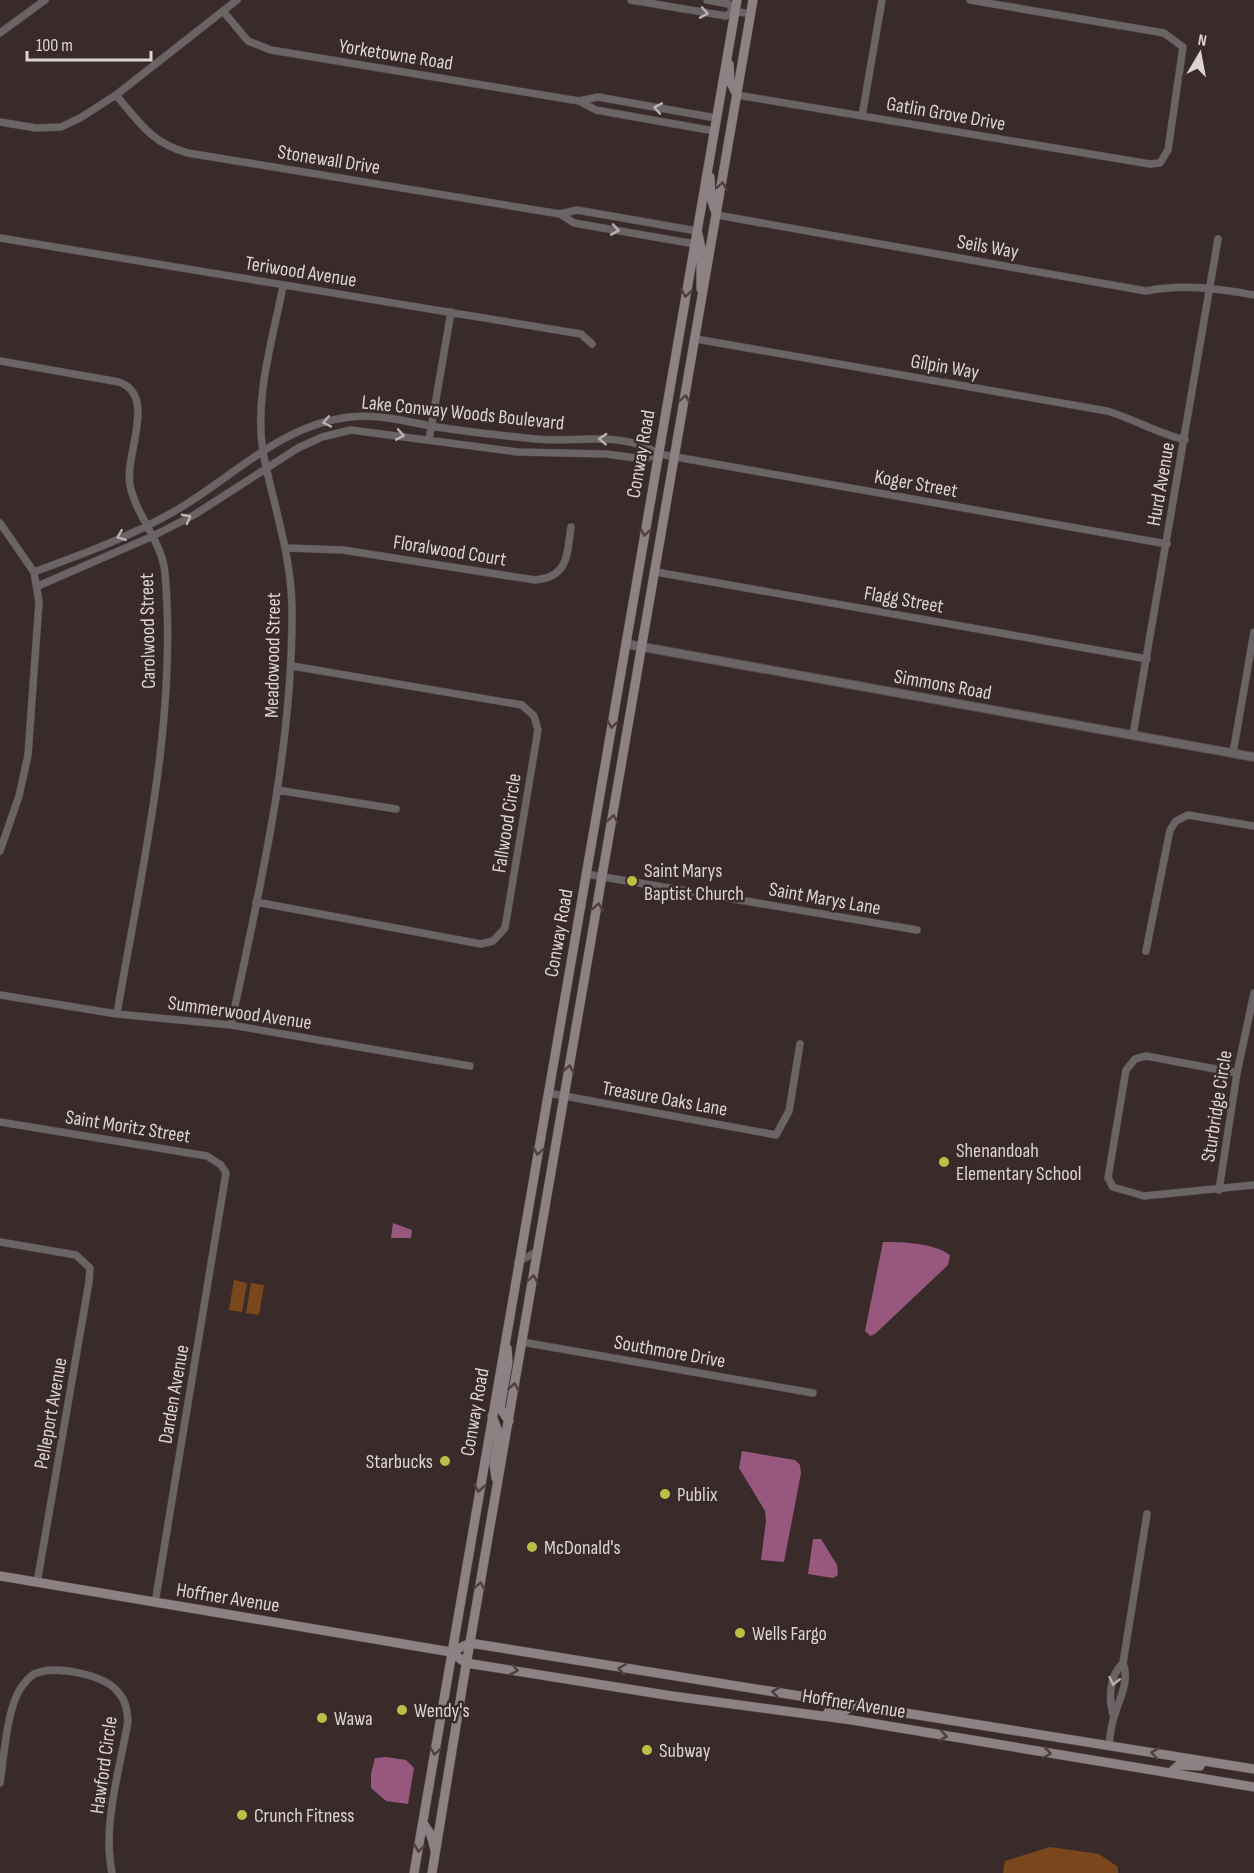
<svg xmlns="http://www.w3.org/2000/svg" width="1254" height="1873" font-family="'Sofia Sans Condensed',sans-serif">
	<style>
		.green { fill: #7a471d }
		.water { fill: #98587e }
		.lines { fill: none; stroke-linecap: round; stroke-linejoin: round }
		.minor-casing { stroke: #564948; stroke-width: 8 }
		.tertiary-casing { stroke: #564948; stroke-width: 10 }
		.secondary-casing { stroke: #564948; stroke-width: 10 }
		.minor { stroke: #6b6466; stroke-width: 7 }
		.tertiary { stroke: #6b6466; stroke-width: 8 }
		.secondary { stroke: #8d8184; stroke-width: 9 }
		.oneway { stroke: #bab2b2 }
		.oneway2 { stroke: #4e4040 }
		.poi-dot { fill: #bac045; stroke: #392b2a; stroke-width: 2 }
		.labels { text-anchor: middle; stroke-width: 5; stroke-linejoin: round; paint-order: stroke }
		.street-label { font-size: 20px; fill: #dcd3d2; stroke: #392b2a }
		.poi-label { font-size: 20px; fill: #dcd3d2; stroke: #392b2a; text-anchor: start }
	</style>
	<rect width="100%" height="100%" fill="#392b2a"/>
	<path class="green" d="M234,1280L247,1283L242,1312L229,1310Z
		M251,1283L264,1285L259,1315L246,1313Z
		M1050,1847L1099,1854L1118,1867V1873H1003L1005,1861Z"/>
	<path class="water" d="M393,1223L412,1230L411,1238H391Z
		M883,1242C903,1242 934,1243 950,1255L948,1265L875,1334L870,1336L865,1331Z
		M742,1451L795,1460L800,1465L801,1473L784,1562L761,1560L766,1521L765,1511L739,1468Z
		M813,1539H821L837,1565L838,1575L833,1578L808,1574Z
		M386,1757L406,1760L414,1768L408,1804L386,1801L371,1788V1774L375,1758Z"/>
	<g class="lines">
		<defs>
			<path id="minor" d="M631,0L726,16L733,11
				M707,0L729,4L733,11L751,14
				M223,11L248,41L271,50L579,101L596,110L714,131
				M0,33L45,0
				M116,95C139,122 151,143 188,153L560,214L577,210L697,231
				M737,95L1150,164L1160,163L1168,150L1183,47L1164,33L970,0
				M579,101L598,97L716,118
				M862,116L882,0
				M0,122L36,128L61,127L80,118L116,95L237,0
				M560,214L574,223L695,244
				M717,215L1146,291C1183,284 1217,288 1254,295
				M0,238L581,334L592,344
				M696,339L1107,411C1134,419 1157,433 1185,440
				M0,361L119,382C158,396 124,455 130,485C136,516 162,541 165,573C178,721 141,870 117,1014
				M429,440L451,312
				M0,523L34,572L39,602L28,755L19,796L0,851
				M287,548L343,550L535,580C569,577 567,554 571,527
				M34,572C83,554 135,535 180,508C235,475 283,424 350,417C378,414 404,421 431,426C465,432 500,435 535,439C575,443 623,430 659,454L1167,544
				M656,572L1147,659
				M38,586L153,536L194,515L298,448L322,437L351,430L518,452L606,454L644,459L659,454
				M1133,735L1218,239
				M1233,753L1254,632
				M277,790L396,809
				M586,874L917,930
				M256,902L481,944L493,941L505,928L538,730L534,716L522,705L292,666
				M1146,951L1170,830L1176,821L1188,815L1254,826
				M0,995L117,1014L231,1025L470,1066
				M231,1025C260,887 293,749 292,608C291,553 273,504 263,452C254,397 273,339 283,286
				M1237,1073L1146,1056L1135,1059L1126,1070L1108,1178L1113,1187L1144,1196L1254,1185
				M548,1093L776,1135L789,1111L800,1044
				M0,1122L207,1156L221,1165L226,1173L155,1603
				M1219,1190L1237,1073L1254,993
				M0,1242L76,1255L90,1268L89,1282L37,1583
				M518,1262L538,1251
				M522,1342L813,1393
				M1123,1663L1147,1514
				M1109,1745C1110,1736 1111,1726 1114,1717C1119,1700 1130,1681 1123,1663C1109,1676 1108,1700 1114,1717
				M0,1783C4,1757 7,1704 23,1685C26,1681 32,1674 37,1673C56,1665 105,1675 118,1692C126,1701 127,1710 128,1721C120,1769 102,1825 112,1873"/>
			<path id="tertiary" d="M626,644L1254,757"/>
			<path id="secondary" d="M729,64L730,81L737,95
				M710,177L711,198L716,213
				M698,234L701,248V289
				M507,1348L508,1362L500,1408L509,1421
				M492,1416L499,1434L494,1464L496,1478
				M0,1576L451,1652L466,1663L672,1696L852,1720L1254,1787
				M451,1652L470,1643L1254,1769
				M828,1712L846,1710L852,1705
				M1170,1773L1179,1765L1200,1766
				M423,1823L431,1835L435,1850
				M414,1873L737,0
				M432,1873L463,1683L753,0"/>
		</defs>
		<use href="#minor" class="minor-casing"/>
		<use href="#tertiary" class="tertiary-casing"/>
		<use href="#secondary" class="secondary-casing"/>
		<use href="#minor" class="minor"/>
		<use href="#tertiary" class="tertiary"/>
		<use href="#secondary" class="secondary"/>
	</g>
	<defs><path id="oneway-chevron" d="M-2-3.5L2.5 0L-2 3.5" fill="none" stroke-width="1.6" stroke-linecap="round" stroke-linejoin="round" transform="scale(1.5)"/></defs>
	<g class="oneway">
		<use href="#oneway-chevron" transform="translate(704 13) rotate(10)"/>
		<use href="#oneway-chevron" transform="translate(658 108) rotate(-170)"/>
		<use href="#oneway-chevron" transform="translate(615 230) rotate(10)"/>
		<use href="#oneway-chevron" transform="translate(327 422) rotate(168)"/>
		<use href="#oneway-chevron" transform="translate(400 435) rotate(10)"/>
		<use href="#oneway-chevron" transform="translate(603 439) rotate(-177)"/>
		<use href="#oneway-chevron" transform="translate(187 518) rotate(-28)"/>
		<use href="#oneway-chevron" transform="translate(121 536) rotate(158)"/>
		<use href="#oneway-chevron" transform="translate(1114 1681) rotate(103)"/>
	</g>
	<g class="oneway2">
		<use href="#oneway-chevron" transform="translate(722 186) rotate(-80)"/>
		<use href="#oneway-chevron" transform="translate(686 293) rotate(100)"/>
		<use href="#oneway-chevron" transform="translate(685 399) rotate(-80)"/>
		<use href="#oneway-chevron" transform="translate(645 532) rotate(100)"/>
		<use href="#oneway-chevron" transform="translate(612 724) rotate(100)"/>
		<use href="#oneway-chevron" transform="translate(613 819) rotate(-80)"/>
		<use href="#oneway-chevron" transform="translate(598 907) rotate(-80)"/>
		<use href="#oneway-chevron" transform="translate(569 1069) rotate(-80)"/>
		<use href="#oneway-chevron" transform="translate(538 1151) rotate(100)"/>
		<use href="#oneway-chevron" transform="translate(533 1279) rotate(-80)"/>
		<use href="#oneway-chevron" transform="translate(514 1387) rotate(-80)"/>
		<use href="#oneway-chevron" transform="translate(479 1488) rotate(100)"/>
		<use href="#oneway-chevron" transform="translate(480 1586) rotate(-80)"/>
		<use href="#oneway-chevron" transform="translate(622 1669) rotate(-171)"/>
		<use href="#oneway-chevron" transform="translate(514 1670) rotate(10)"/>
		<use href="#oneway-chevron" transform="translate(776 1692) rotate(-171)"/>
		<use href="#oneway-chevron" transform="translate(943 1736) rotate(10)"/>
		<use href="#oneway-chevron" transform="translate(435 1751) rotate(99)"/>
		<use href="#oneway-chevron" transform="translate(1047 1753) rotate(9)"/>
		<use href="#oneway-chevron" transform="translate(1155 1753) rotate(-171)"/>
		<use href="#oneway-chevron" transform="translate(419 1848) rotate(99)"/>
	</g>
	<g class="poi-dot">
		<circle cx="632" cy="881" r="6"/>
		<circle cx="944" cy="1162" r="6"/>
		<circle cx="445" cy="1461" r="6"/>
		<circle cx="665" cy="1494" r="6"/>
		<circle cx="532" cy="1547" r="6"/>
		<circle cx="740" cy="1633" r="6"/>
		<circle cx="402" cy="1710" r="6"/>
		<circle cx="322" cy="1718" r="6"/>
		<circle cx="647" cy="1750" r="6"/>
		<circle cx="242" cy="1815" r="6"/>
	</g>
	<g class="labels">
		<g class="street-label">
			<text transform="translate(396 54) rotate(9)" y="7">Yorketowne Road</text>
			<text transform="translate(946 113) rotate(10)" y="7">Gatlin Grove Drive</text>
			<text transform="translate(329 159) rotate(9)" y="7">Stonewall Drive</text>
			<text transform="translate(988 246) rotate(10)" y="7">Seils Way</text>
			<text transform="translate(301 271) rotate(9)" y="7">Teriwood Avenue</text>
			<text transform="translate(945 366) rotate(10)" y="7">Gilpin Way</text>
			<text transform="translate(463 412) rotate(6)" y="7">Lake Conway Woods Boulevard</text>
			<text transform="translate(640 454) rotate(-80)" y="7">Conway Road</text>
			<text transform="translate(916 483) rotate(10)" y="7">Koger Street</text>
			<text transform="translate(1160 484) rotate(-80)" y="7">Hurd Avenue</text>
			<text transform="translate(450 550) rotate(9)" y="7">Floralwood Court</text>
			<text transform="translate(904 599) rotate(10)" y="7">Flagg Street</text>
			<text transform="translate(147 631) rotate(-91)" y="7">Carolwood Street</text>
			<text transform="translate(272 655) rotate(-89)" y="7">Meadowood Street</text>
			<text transform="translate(943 684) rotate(10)" y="7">Simmons Road</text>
			<text transform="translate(506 823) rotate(-81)" y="7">Fallwood Circle</text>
			<text transform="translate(825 898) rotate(10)" y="7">Saint Marys Lane</text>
			<text transform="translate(558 933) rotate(-80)" y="7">Conway Road</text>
			<text transform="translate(240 1012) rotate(8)" y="7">Summerwood Avenue</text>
			<text transform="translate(665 1098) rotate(10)" y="7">Treasure Oaks Lane</text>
			<text transform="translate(1216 1106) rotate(-81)" y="7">Sturbridge Circle</text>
			<text transform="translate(128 1126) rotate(9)" y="7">Saint Moritz Street</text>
			<text transform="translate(670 1351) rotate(10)" y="7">Southmore Drive</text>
			<text transform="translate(173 1394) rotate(-80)" y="7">Darden Avenue</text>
			<text transform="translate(474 1412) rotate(-80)" y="7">Conway Road</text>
			<text transform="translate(50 1413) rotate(-80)" y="7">Pelleport Avenue</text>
			<text transform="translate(228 1597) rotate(9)" y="7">Hoffner Avenue</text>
			<text transform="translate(854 1703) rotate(9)" y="7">Hoffner Avenue</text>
			<text transform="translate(103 1765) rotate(-82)" y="7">Hawford Circle</text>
		</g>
		<g class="poi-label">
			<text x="644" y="877">Saint Marys<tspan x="644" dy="23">Baptist Church</tspan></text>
			<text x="956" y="1157">Shenandoah<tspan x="956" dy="23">Elementary School</tspan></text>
			<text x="433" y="1468" text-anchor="end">Starbucks</text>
			<text x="677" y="1501">Publix</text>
			<text x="544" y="1554">McDonald's</text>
			<text x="752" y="1640">Wells Fargo</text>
			<text x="414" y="1717">Wendy's</text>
			<text x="334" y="1725">Wawa</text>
			<text x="659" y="1757">Subway</text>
			<text x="254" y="1822">Crunch Fitness</text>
		</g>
	</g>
	<g transform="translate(1200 54) rotate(10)" stroke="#392b2a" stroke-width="4.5" paint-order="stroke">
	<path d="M0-4.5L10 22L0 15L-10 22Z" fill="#dcd3d2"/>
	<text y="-9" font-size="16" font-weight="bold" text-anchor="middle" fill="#dcd3d2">N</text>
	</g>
	<path d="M27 51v9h124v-9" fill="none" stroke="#dcd3d2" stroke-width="3"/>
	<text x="36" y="51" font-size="18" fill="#dcd3d2" stroke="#392b2a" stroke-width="4.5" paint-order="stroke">100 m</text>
</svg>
